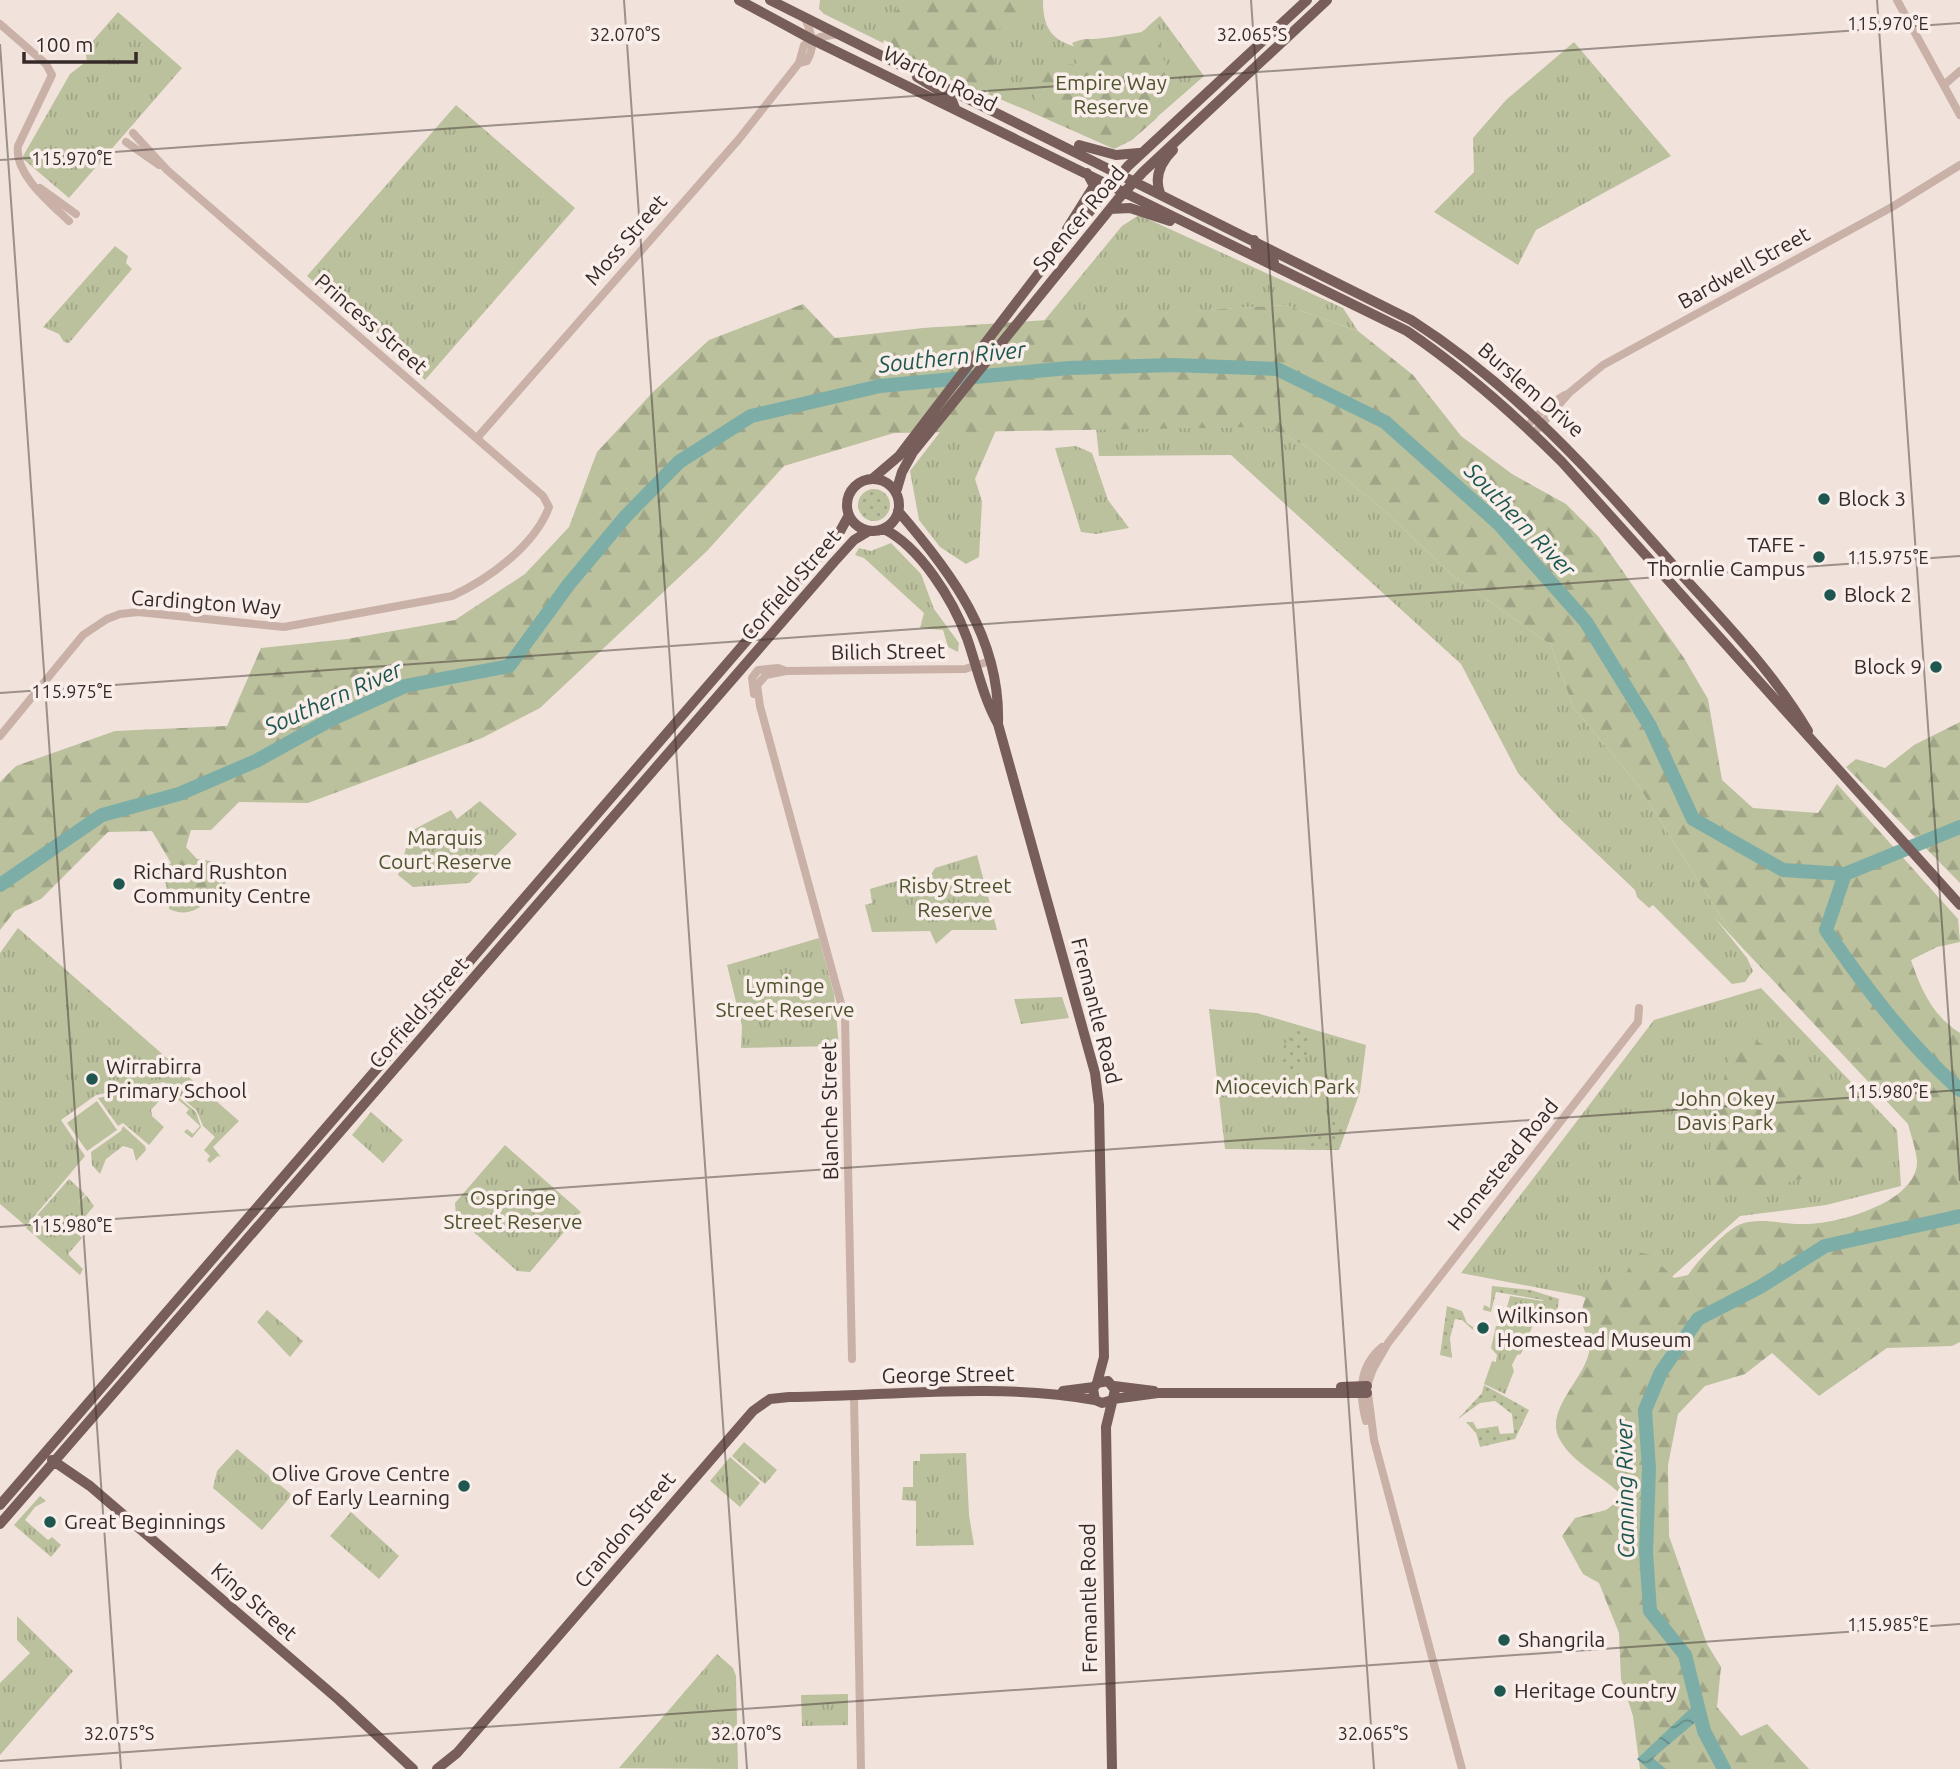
<svg xmlns="http://www.w3.org/2000/svg" width="1960" height="1769" font-family="Ubuntu,sans-serif">
	<style>
		.grass { fill: url(#grass-tufts) }
		.forest { fill: url(#forest-firs) }
		.garden { fill: url(#garden-dots) }
		.pitch { fill: #bbc09d }
		.water { fill: url(#water-waves) }
		.lines { fill: none; stroke-linecap: round; stroke-linejoin: round }
		.river { stroke: #7caea7; stroke-width: 14 }
		.minor { stroke: #c9b1a8; stroke-width: 8 }
		.major { stroke: #785e5a; stroke-width: 10 }
		.ticks { fill: none; stroke: #362a28; stroke-width: 2; stroke-opacity: 0.45 }
		.poi-dot { fill: #1f5750; stroke: #f9eee9; stroke-width: 2.5 }
		.labels { text-anchor: middle; stroke-width: 7; stroke-linejoin: round; paint-order: stroke }
		.street-label { font-size: 21px; fill: #362a28; stroke: #f9eee9 }
		.park-label { font-size: 21px; fill: #4d542d; stroke: #f9eee9 }
		.poi-label { font-size: 21px; fill: #362a28; stroke: #f9eee9; text-anchor: start }
		.water-label { font-size: 23px; font-style: italic; fill: #1f5750; stroke: #f9eee9 }
		.ticks-label { font-size: 18px; text-anchor: middle; fill: #362a28; stroke: #f9eee9; stroke-width: 7; stroke-linejoin: round; paint-order: stroke }
	</style>
	<defs>
		<pattern id="grass-tufts" width="24" height="20" patternUnits="userSpaceOnUse" patternTransform="scale(1.75)"><rect width="24" height="20" fill="#bbc09d"/><path d="M3 7l-1-3M5 7V3M7 7l1-3M15 17l-1-3M17 17v-4M19 17l1-3" fill="none" stroke="#a1a587"/></pattern>
		<pattern id="forest-firs" width="22" height="20" patternUnits="userSpaceOnUse" patternTransform="scale(1.75)"><rect width="22" height="20" fill="#bbc09d"/><path d="M5 1l3.5 6h-7zM16 11l3.5 6h-7z" fill="#a1a587"/></pattern>
		<pattern id="garden-dots" width="8" height="8" patternUnits="userSpaceOnUse" patternTransform="scale(1.75)"><rect width="8" height="8" fill="#bbc09d"/><path d="M2 2h.1M6 6h.1" fill="none" stroke="#a1a587" stroke-width="1.8" stroke-linecap="round"/></pattern>
		<pattern id="water-waves" width="16" height="10" patternUnits="userSpaceOnUse" patternTransform="scale(1.75)"><rect width="16" height="10" fill="#7caea7"/><path d="M0 5q4-4 8 0t8 0" fill="none" stroke="#668e88"/></pattern>
	</defs>
	<rect width="100%" height="100%" fill="#f1e3dc"/>
	<path class="grass" d="M820,0H1043C1043,11 1044,22 1050,31C1064,52 1111,54 1130,41C1141,34 1150,24 1160,16L1204,76L1140,132L1116,148L988,94L989,91L884,40L883,43L824,14L819,9Z
		M118,12L182,68L69,198L22,158L70,74L87,61L85,50Z
		M1574,42L1671,156L1536,230L1518,265L1434,212L1474,172L1473,138L1506,100Z
		M456,105L575,208L425,380L307,276Z
		M1139,215L1343,308L1358,331L1285,305L1044,321L1122,226Z
		M115,246L128,256L126,263L132,269L69,343L64,342L59,334L43,327Z
		M1267,427L1306,446L1386,512L1452,575L1551,645L1573,707L1638,785L1736,941L1715,918L1747,958L1753,971L1745,982L1732,984L1653,905L1649,908L1637,897L1635,890L1558,817L1518,773L1461,664L1231,455L1099,456L1096,428Z
		M996,430L975,479L982,501L979,557L966,564L940,547L919,520L910,471L940,432Z
		M1076,446L1092,453L1108,500L1129,528L1096,534L1081,532L1055,448Z
		M891,543L921,574L934,609L959,643L958,652L948,647L943,630L920,628L924,613L864,558L855,555L859,548L871,551Z
		M480,801L517,834L469,883L413,887L398,875L411,831L451,810L457,819Z
		M977,855L997,930H952L936,944L930,931L872,932L865,905L872,903L870,889L913,876L923,880L929,878L935,868Z
		M18,928L239,1121L213,1147L221,1157L218,1156L210,1163L207,1160L210,1156L204,1150L215,1137L203,1126L197,1111L164,1082L96,1095L61,1120L85,1156L26,1226L0,1204V953Z
		M819,938L834,994L839,1046L741,1048L742,1026L727,965Z
		M1761,988L1897,1130L1901,1186L1826,1205L1740,1216L1666,1282L1623,1314L1581,1296L1461,1273L1654,1020Z
		M1062,997L1069,1018L1021,1024L1014,999Z
		M1209,1009L1257,1013L1366,1045L1360,1092L1339,1150L1225,1149Z
		M163,1084L196,1112L201,1127L192,1138L184,1132L187,1129L193,1134L200,1126L186,1113L189,1109L168,1091L151,1110L152,1116L164,1127L149,1145L123,1123L118,1126L98,1098Z
		M371,1112L403,1140L383,1163L352,1135Z
		M123,1126L145,1146L146,1150L136,1161L133,1149L123,1146L106,1159L100,1174L92,1165L91,1152L121,1131Z
		M505,1145L581,1212L530,1272L517,1271L456,1216L455,1203Z
		M69,1179L85,1194L77,1204L86,1195L94,1206L74,1230L82,1238L68,1254L83,1269L80,1275L26,1228Z
		M1510,1296L1543,1301L1521,1354L1517,1355L1512,1365L1514,1371L1505,1394L1484,1384L1492,1361L1496,1362L1497,1355L1491,1348L1496,1326H1502Z
		M267,1310L303,1341L290,1357L257,1322Z
		M744,1442L777,1470L765,1484L732,1456Z
		M237,1449L292,1495L262,1530L213,1488L217,1471Z
		M966,1453L969,1515L974,1545L916,1546V1501L902,1500L903,1487H913V1461H920V1454Z
		M730,1457L760,1483L740,1507L710,1481Z
		M40,1496L46,1501L35,1507L25,1520L48,1540L52,1537L61,1545L51,1557L14,1525Z
		M351,1512L399,1556L379,1579L330,1536Z
		M17,1616L73,1671L0,1755V1683L30,1653L17,1640Z
		M717,1654L733,1668L736,1676L738,1769L619,1768Z
		M848,1694V1725L802,1726L801,1695Z"/>
	<path class="forest" d="M904,0H1027L1026,21L1020,26L1004,25L995,33V62L985,93L958,84L888,46L889,21Z
		M1160,30L1162,55L1176,96L1157,108V118L1132,140L1114,149L1031,112L1042,67L1076,64L1079,55L1072,43C1084,37 1092,40 1104,38C1124,36 1140,31 1160,30Z
		M803,304L835,338L923,328L1285,305L1358,331L1413,375L1461,436L1512,474L1566,504L1598,536L1684,658L1708,699L1722,780L1753,808L1818,813L1837,784L1958,919L1960,942L1937,947L1911,960C1921,990 1933,1016 1960,1033V1342L1952,1346L1887,1348L1819,1396L1772,1353L1745,1374L1705,1386L1678,1414L1668,1465L1669,1536L1707,1644L1721,1667L1717,1707L1741,1736L1767,1724L1809,1769H1640L1633,1716L1621,1679L1619,1633L1599,1583L1583,1574L1562,1536L1575,1518L1606,1510L1623,1497C1604,1476 1574,1465 1560,1440C1543,1411 1584,1380 1589,1352C1590,1342 1583,1330 1582,1320C1580,1304 1591,1283 1602,1273L1623,1279L1637,1252L1651,1255L1674,1278L1688,1275C1697,1262 1726,1229 1741,1224C1761,1217 1785,1225 1805,1224C1838,1224 1918,1202 1917,1161C1916,1149 1911,1136 1908,1124L1736,941L1638,785L1573,707L1551,645L1452,575L1386,512L1306,446L1267,427L894,433L784,466L707,551L540,708L482,738L308,803L239,802L211,830H191L186,847L197,859L216,862L231,877C213,895 196,922 169,909L166,884L157,873L171,863L152,831L108,832L41,899L15,911L0,930V782L16,766L115,731L227,726L261,648L347,639L455,620L525,574L569,527L597,452L654,391L709,340Z
		M1960,722V883L1846,767L1856,759L1885,768L1914,745Z
		M1745,1034L1811,1074L1825,1091L1837,1098L1884,1143L1894,1156L1883,1166L1866,1171L1840,1169L1789,1182L1712,1194L1708,1158L1725,1073L1731,1053Z"/>
	<path class="garden" d="M858 505a16 16 0 1 1 32 0a16 16 0 1 1-32 0Z
		M1293,1028L1314,1035L1297,1079L1288,1088L1282,1058L1284,1045L1291,1038Z
		M1338,1117L1346,1120L1337,1149L1306,1150V1143L1312,1138L1331,1134V1122Z
		M1492,1286L1531,1290L1559,1299L1556,1320L1539,1313L1543,1300L1496,1292L1491,1312L1483,1310L1484,1305L1490,1308Z
		M1447,1306L1462,1311L1467,1323L1473,1327V1330L1462,1320L1455,1319L1450,1338L1452,1358L1440,1355Z
		M1484,1385L1529,1410L1515,1439L1480,1447L1476,1433L1466,1422H1473L1477,1429L1498,1426L1500,1434L1514,1433L1512,1414L1495,1401L1480,1403L1458,1419L1482,1393Z"/>
	<path class="pitch" d="M97,1101L117,1130L87,1151L67,1123Z"/>
	<path class="water" d="M1695,1704L1698,1720L1653,1758L1666,1769H1648L1637,1759Z"/>
	<g class="lines">
		<path class="river" d="M1960,827L1845,874L1826,930C1865,987 1908,1044 1960,1090
			M0,885L102,815L179,794L256,761L332,719L405,686L509,666L569,584L626,516L679,462L751,416L880,386L1069,368L1174,365L1277,369L1385,422L1499,524L1586,622L1650,726L1693,819L1783,870L1845,874
			M1724,1769L1704,1731L1685,1655L1650,1611L1646,1552L1649,1469L1645,1410L1661,1372L1698,1319L1760,1287L1825,1246L1960,1216"/>
		<path class="minor" d="M1897,0L1960,115
			M0,24L46,64L52,75L18,146C14,174 50,203 69,221
			M799,63L807,61C816,45 812,35 805,18
			M1944,85L1960,71
			M126,142L159,165
			M40,188L76,214
			M1531,422L1546,407L1565,395
			M1534,433L1569,393L1603,365L1892,207L1960,165
			M477,438L739,139L799,63L804,45L820,37L838,34
			M754,694L752,678L758,670L778,668L786,671
			M0,736L83,635L107,619L120,614L138,612L284,627L452,596C489,579 535,545 549,507L543,496L167,170L133,133
			M852,1359L845,1018L760,706L757,685L766,675L786,671L965,669L990,661
			M854,1396L861,1769
			M1366,1421C1359,1394 1358,1367 1382,1347
			M1462,1769L1374,1440L1367,1386L1373,1369L1388,1343L1638,1022L1639,1008"/>
		<path class="major" d="M739,0L813,40L1407,331C1463,369 1514,414 1562,462L1960,905
			M770,0L1411,320C1519,389 1597,479 1681,574C1726,624 1774,673 1808,731
			M917,77L951,98L955,108
			M1079,145L1116,155L1139,153
			M1160,193C1154,177 1161,162 1173,150
			M1110,209L1130,208L1170,221
			M1067,229L1094,186L1087,173
			M1254,240L1257,250L1274,262
			M847 505a26 26 0 1 1 52 0a26 26 0 1 1-52 0Z
			M872,479L899,456L1048,261L1128,166L1307,0
			M896,492L902,472L913,452L1119,198L1143,172L1327,0
			M898,511C951,572 1001,638 998,724
			M884,529C920,547 953,600 967,638C977,667 983,697 998,724L1095,1073L1099,1105L1104,1357L1097,1383
			M1114,1386L1154,1391
			M1341,1387L1367,1386
			M1063,1391L1094,1387
			M1113,1399L1158,1393H1367
			M1112,1400L1102,1403L1095,1400L1093,1389L1097,1383L1108,1381L1115,1390L1106,1427L1112,1769
			M52,1460L90,1486L339,1700L413,1769
			M0,1505L838,535L849,515
			M0,1524L834,562L854,540L869,531
			M437,1769L457,1753L753,1411L770,1399L789,1397C889,1396 996,1382 1095,1400"/>
	</g>
	<path class="ticks" d="M624,0L747,1769M1251,0L1374,1769M1877,0L1960,1181M0,44L121,1769M0,160L1960,23M0,693L1960,556M0,1227L1960,1090M0,1761L1960,1624"/>
	<g class="poi-dot">
		<circle cx="1824" cy="499" r="7"/>
		<circle cx="1819" cy="557" r="7"/>
		<circle cx="1830" cy="595" r="7"/>
		<circle cx="1936" cy="667" r="7"/>
		<circle cx="119" cy="884" r="7"/>
		<circle cx="92" cy="1079" r="7"/>
		<circle cx="1483" cy="1328" r="7"/>
		<circle cx="464" cy="1486" r="7"/>
		<circle cx="50" cy="1522" r="7"/>
		<circle cx="1504" cy="1640" r="7"/>
		<circle cx="1500" cy="1691" r="7"/>
	</g>
	<g class="labels">
		<g class="street-label">
			<text transform="translate(940 79) rotate(26)" y="7">Warton Road</text>
			<text transform="translate(1079 219) rotate(-50)" y="7">Spencer Road</text>
			<text transform="translate(626 240) rotate(-49)" y="7">Moss Street</text>
			<text transform="translate(1744 268) rotate(-29)" y="7">Bardwell Street</text>
			<text transform="translate(371 324) rotate(41)" y="7">Princess Street</text>
			<text transform="translate(1531 390) rotate(41)" y="7">Burslem Drive</text>
			<text transform="translate(791 585) rotate(-49)" y="7">Corfield Street</text>
			<text transform="translate(206 603) rotate(4)" y="7">Cardington Way</text>
			<text transform="translate(888 652) rotate(-1)" y="7">Bilich Street</text>
			<text transform="translate(1096 1011) rotate(76)" y="7">Fremantle Road</text>
			<text transform="translate(419 1013) rotate(-49)" y="7">Corfield Street</text>
			<text transform="translate(830 1111) rotate(-91)" y="7">Blanche Street</text>
			<text transform="translate(1503 1165) rotate(-51)" y="7">Homestead Road</text>
			<text transform="translate(948 1375) rotate(-1)" y="7">George Street</text>
			<text transform="translate(625 1530) rotate(-50)" y="7">Crandon Street</text>
			<text transform="translate(1089 1598) rotate(-91)" y="7">Fremantle Road</text>
			<text transform="translate(254 1602) rotate(41)" y="7">King Street</text>
		</g>
		<g class="park-label">
			<text x="1111" y="90">Empire Way<tspan x="1111" dy="24">Reserve</tspan></text>
			<text x="445" y="845">Marquis<tspan x="445" dy="24">Court Reserve</tspan></text>
			<text x="955" y="893">Risby Street<tspan x="955" dy="24">Reserve</tspan></text>
			<text x="785" y="993">Lyminge<tspan x="785" dy="24">Street Reserve</tspan></text>
			<text x="1285" y="1094">Miocevich Park</text>
			<text x="1725" y="1106">John Okey<tspan x="1725" dy="24">Davis Park</tspan></text>
			<text x="513" y="1205">Ospringe<tspan x="513" dy="24">Street Reserve</tspan></text>
		</g>
		<g class="poi-label">
			<text x="1838" y="506">Block 3</text>
			<text x="1805" y="552" text-anchor="end">TAFE -<tspan x="1805" dy="24">Thornlie Campus</tspan></text>
			<text x="1844" y="602">Block 2</text>
			<text x="1922" y="674" text-anchor="end">Block 9</text>
			<text x="133" y="879">Richard Rushton<tspan x="133" dy="24">Community Centre</tspan></text>
			<text x="106" y="1074">Wirrabirra<tspan x="106" dy="24">Primary School</tspan></text>
			<text x="1497" y="1323">Wilkinson<tspan x="1497" dy="24">Homestead Museum</tspan></text>
			<text x="450" y="1481" text-anchor="end">Olive Grove Centre<tspan x="450" dy="24">of Early Learning</tspan></text>
			<text x="64" y="1529">Great Beginnings</text>
			<text x="1518" y="1647">Shangrila</text>
			<text x="1514" y="1698">Heritage Country</text>
		</g>
		<g class="water-label">
			<text transform="translate(952 357) rotate(-6)" y="8">Southern River</text>
			<text transform="translate(1520 520) rotate(46)" y="8">Southern River</text>
			<text transform="translate(333 698) rotate(-24)" y="8">Southern River</text>
			<text transform="translate(1625 1489) rotate(-91)" y="8">Canning River</text>
		</g>
	</g>
	<g class="ticks-label">
		<text x="1888" y="30">115.970°E</text>
		<text x="625" y="41">32.070°S</text>
		<text x="1252" y="41">32.065°S</text>
		<text x="72" y="165">115.970°E</text>
		<text x="1888" y="564">115.975°E</text>
		<text x="72" y="698">115.975°E</text>
		<text x="1888" y="1098">115.980°E</text>
		<text x="72" y="1232">115.980°E</text>
		<text x="1888" y="1631">115.985°E</text>
		<text x="119" y="1740">32.075°S</text>
		<text x="746" y="1740">32.070°S</text>
		<text x="1373" y="1740">32.065°S</text>
	</g>
	<path d="M24 52v10h112v-10" fill="none" stroke="#362a28" stroke-width="3.5"/>
	<text x="35" y="52" font-size="21" fill="#362a28" stroke="#f9eee9" stroke-width="5" paint-order="stroke">100 m</text>
</svg>
